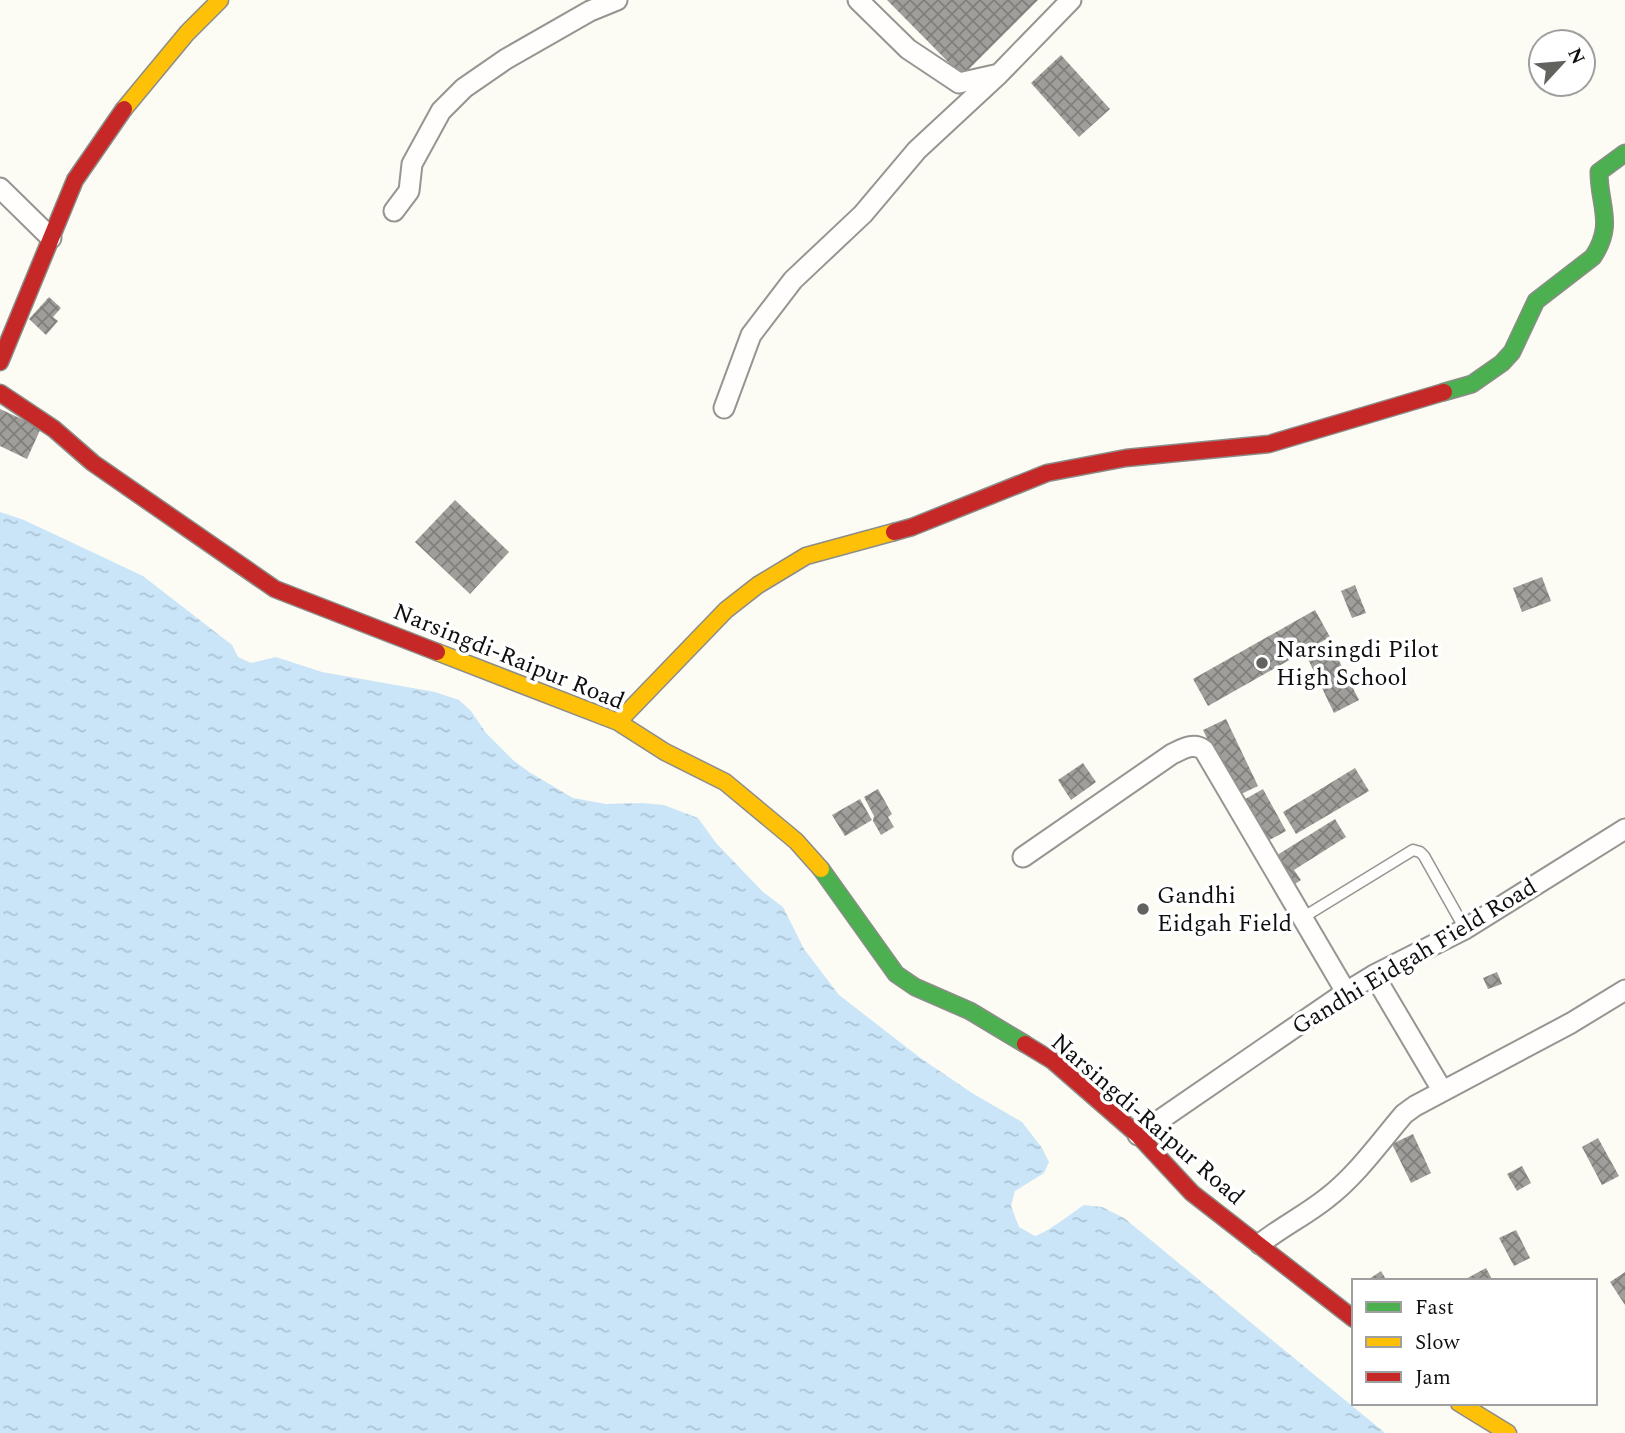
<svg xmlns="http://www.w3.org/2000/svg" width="1625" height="1433" font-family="Spectral,serif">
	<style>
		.water { fill: url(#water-ripples) }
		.building { fill: url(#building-cross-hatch) }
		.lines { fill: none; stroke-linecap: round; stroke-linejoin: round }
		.lane-casing { stroke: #969592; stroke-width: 13 }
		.street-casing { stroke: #969592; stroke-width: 23 }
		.fast-casing { stroke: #8c8c89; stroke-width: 19 }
		.slow-casing { stroke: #8c8c89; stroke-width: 19 }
		.jam-casing { stroke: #8c8c89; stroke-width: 19 }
		.lane { stroke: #fffefd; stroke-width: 10 }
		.street { stroke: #fffefd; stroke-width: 19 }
		.fast { stroke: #4caf50; stroke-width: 16 }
		.slow { stroke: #ffc107; stroke-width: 16 }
		.jam { stroke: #c62828; stroke-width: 16 }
		.poi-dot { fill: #62625f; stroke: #fff; stroke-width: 2.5 }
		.labels { text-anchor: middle; stroke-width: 7; stroke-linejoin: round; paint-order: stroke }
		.poi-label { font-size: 24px; fill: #0f0f0f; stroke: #fff; text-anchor: start }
		.street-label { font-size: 24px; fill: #0f0f0f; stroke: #fff }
	</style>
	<defs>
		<pattern id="water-ripples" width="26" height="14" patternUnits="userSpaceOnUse" patternTransform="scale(1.75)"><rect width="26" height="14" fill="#cae5f8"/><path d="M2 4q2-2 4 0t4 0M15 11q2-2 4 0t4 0" fill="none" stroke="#acc3d3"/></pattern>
		<pattern id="building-cross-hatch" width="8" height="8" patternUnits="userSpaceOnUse" patternTransform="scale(1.75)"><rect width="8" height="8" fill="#a09e9a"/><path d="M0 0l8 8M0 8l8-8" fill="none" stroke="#817f7c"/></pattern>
	</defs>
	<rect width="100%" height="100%" fill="#fcfbf4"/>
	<path class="water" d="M0,512L24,520L143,576L232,645L238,657L251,663L276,657L322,672L435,692L459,700L471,711L486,733L513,760L529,772L573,798L606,804L642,803L664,805L698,818L716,843L763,892L783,907L804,949L839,995L919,1057L972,1093L1022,1122L1042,1148L1049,1162L1044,1173L1015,1191L1011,1206L1019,1227L1035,1236C1050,1231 1070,1214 1084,1205L1102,1207L1124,1218L1385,1433H0Z"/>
	<path class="building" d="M887,0H1038L962,76Z
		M1061,55L1110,109L1079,137L1031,83Z
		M49,297L61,308L53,317L58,321L46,335L29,319Z
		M0,409L41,428L27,459L0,446Z
		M455,500L509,552L470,594L415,542Z
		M1542,577L1551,601L1522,612L1513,588Z
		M1355,585L1366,613L1352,618L1341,591Z
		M1315,610L1330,637L1208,706L1193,679Z
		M1331,645L1359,700L1334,713L1307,657Z
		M1226,719L1258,786L1235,797L1203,730Z
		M1083,763L1096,782L1071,800L1058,780Z
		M1355,768L1369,791L1296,834L1283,812Z
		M878,789L892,814L888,817L894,827L881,835L873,821L874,816L864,797Z
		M1263,789L1286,831L1262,844L1240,802Z
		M860,799L872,820L845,836L832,815Z
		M1335,819L1346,837L1294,870L1301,880L1292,886L1274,857Z
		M1497,972L1502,984L1488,989L1483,978Z
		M1413,1134L1431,1173L1411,1183L1392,1144Z
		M1598,1138L1619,1176L1602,1185L1582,1147Z
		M1522,1166L1531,1183L1517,1191L1507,1174Z
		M1516,1230L1530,1258L1514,1266L1499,1238Z
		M1486,1268L1493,1281H1462Z
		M1381,1271L1387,1281H1366Z
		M1625,1272V1305L1610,1282Z"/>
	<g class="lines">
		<defs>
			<path id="lane" d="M1302,918L1413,850L1420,852L1424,856L1465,929"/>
			<path id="street" d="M858,0L908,49L959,83L999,74L1071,0
				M0,188L51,238
				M394,211L409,191L412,164L441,111L464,88L506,59L590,11L617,0
				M724,408L751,335L793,280L863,214L917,150L999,74
				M1023,857L1172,754C1183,749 1193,742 1204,750L1346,992
				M1374,975L1442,1090
				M1138,1135L1346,992L1374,975L1465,929L1625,829
				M1260,1244C1281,1227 1306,1215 1327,1198C1357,1175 1380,1142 1404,1114L1415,1106L1571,1023L1625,990"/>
			<path id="fast" d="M1444,392L1472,384L1502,363L1512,352L1536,301L1593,257C1615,224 1599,206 1599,172L1625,153
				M821,869L896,974L915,987L970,1011L1025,1044"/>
			<path id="slow" d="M124,109L187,33L220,0
				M437,652L618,722L665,752L725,782L796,841L821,869
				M618,722L726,610L758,585L806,556L894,532
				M1459,1403L1508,1433"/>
			<path id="jam" d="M0,362L75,180L124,109
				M0,393L54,429L93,463L275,589L437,652
				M894,532L912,527L1047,473L1126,458L1269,444L1444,392
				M1025,1044L1053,1061L1138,1135L1192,1193L1354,1319"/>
		</defs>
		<use href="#lane" class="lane-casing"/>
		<use href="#street" class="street-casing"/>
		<use href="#fast" class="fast-casing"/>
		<use href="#slow" class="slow-casing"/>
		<use href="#jam" class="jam-casing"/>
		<use href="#lane" class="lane"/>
		<use href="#street" class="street"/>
		<use href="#fast" class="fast"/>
		<use href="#slow" class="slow"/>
		<use href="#jam" class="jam"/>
	</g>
	<g class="poi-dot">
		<circle cx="1262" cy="663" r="7"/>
		<circle cx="1143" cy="909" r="7"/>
	</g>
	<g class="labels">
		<g class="poi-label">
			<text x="1276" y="657">Narsingdi Pilot<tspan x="1276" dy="28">High School</tspan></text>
			<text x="1157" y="903">Gandhi<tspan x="1157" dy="28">Eidgah Field</tspan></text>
		</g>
		<g class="street-label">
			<text transform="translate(509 656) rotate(22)" y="8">Narsingdi-Raipur Road</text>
			<text transform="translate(1414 956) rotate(-31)" y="8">Gandhi Eidgah Field Road</text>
			<text transform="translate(1148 1119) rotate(41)" y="8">Narsingdi-Raipur Road</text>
		</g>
	</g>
	<rect x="1352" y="1279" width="245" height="126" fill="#ffffff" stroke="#9f9f9f" stroke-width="2"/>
	<rect x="1366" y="1302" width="35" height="10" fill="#4caf50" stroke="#9f9f9f" stroke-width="2"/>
	<text x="1415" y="1314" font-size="21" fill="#0f0f0f">Fast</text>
	<rect x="1366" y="1337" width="35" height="10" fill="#ffc107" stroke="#9f9f9f" stroke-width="2"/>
	<text x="1415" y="1349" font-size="21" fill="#0f0f0f">Slow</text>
	<rect x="1366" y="1372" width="35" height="10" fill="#c62828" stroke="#9f9f9f" stroke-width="2"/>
	<text x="1415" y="1384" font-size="21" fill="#0f0f0f">Jam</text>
	<g transform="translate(1562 63) rotate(64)"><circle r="33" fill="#ffffff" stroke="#9f9f9f" stroke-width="2"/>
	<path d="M0-5L12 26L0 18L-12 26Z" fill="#62625f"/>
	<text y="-10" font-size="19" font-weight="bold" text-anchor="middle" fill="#0f0f0f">N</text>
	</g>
</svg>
